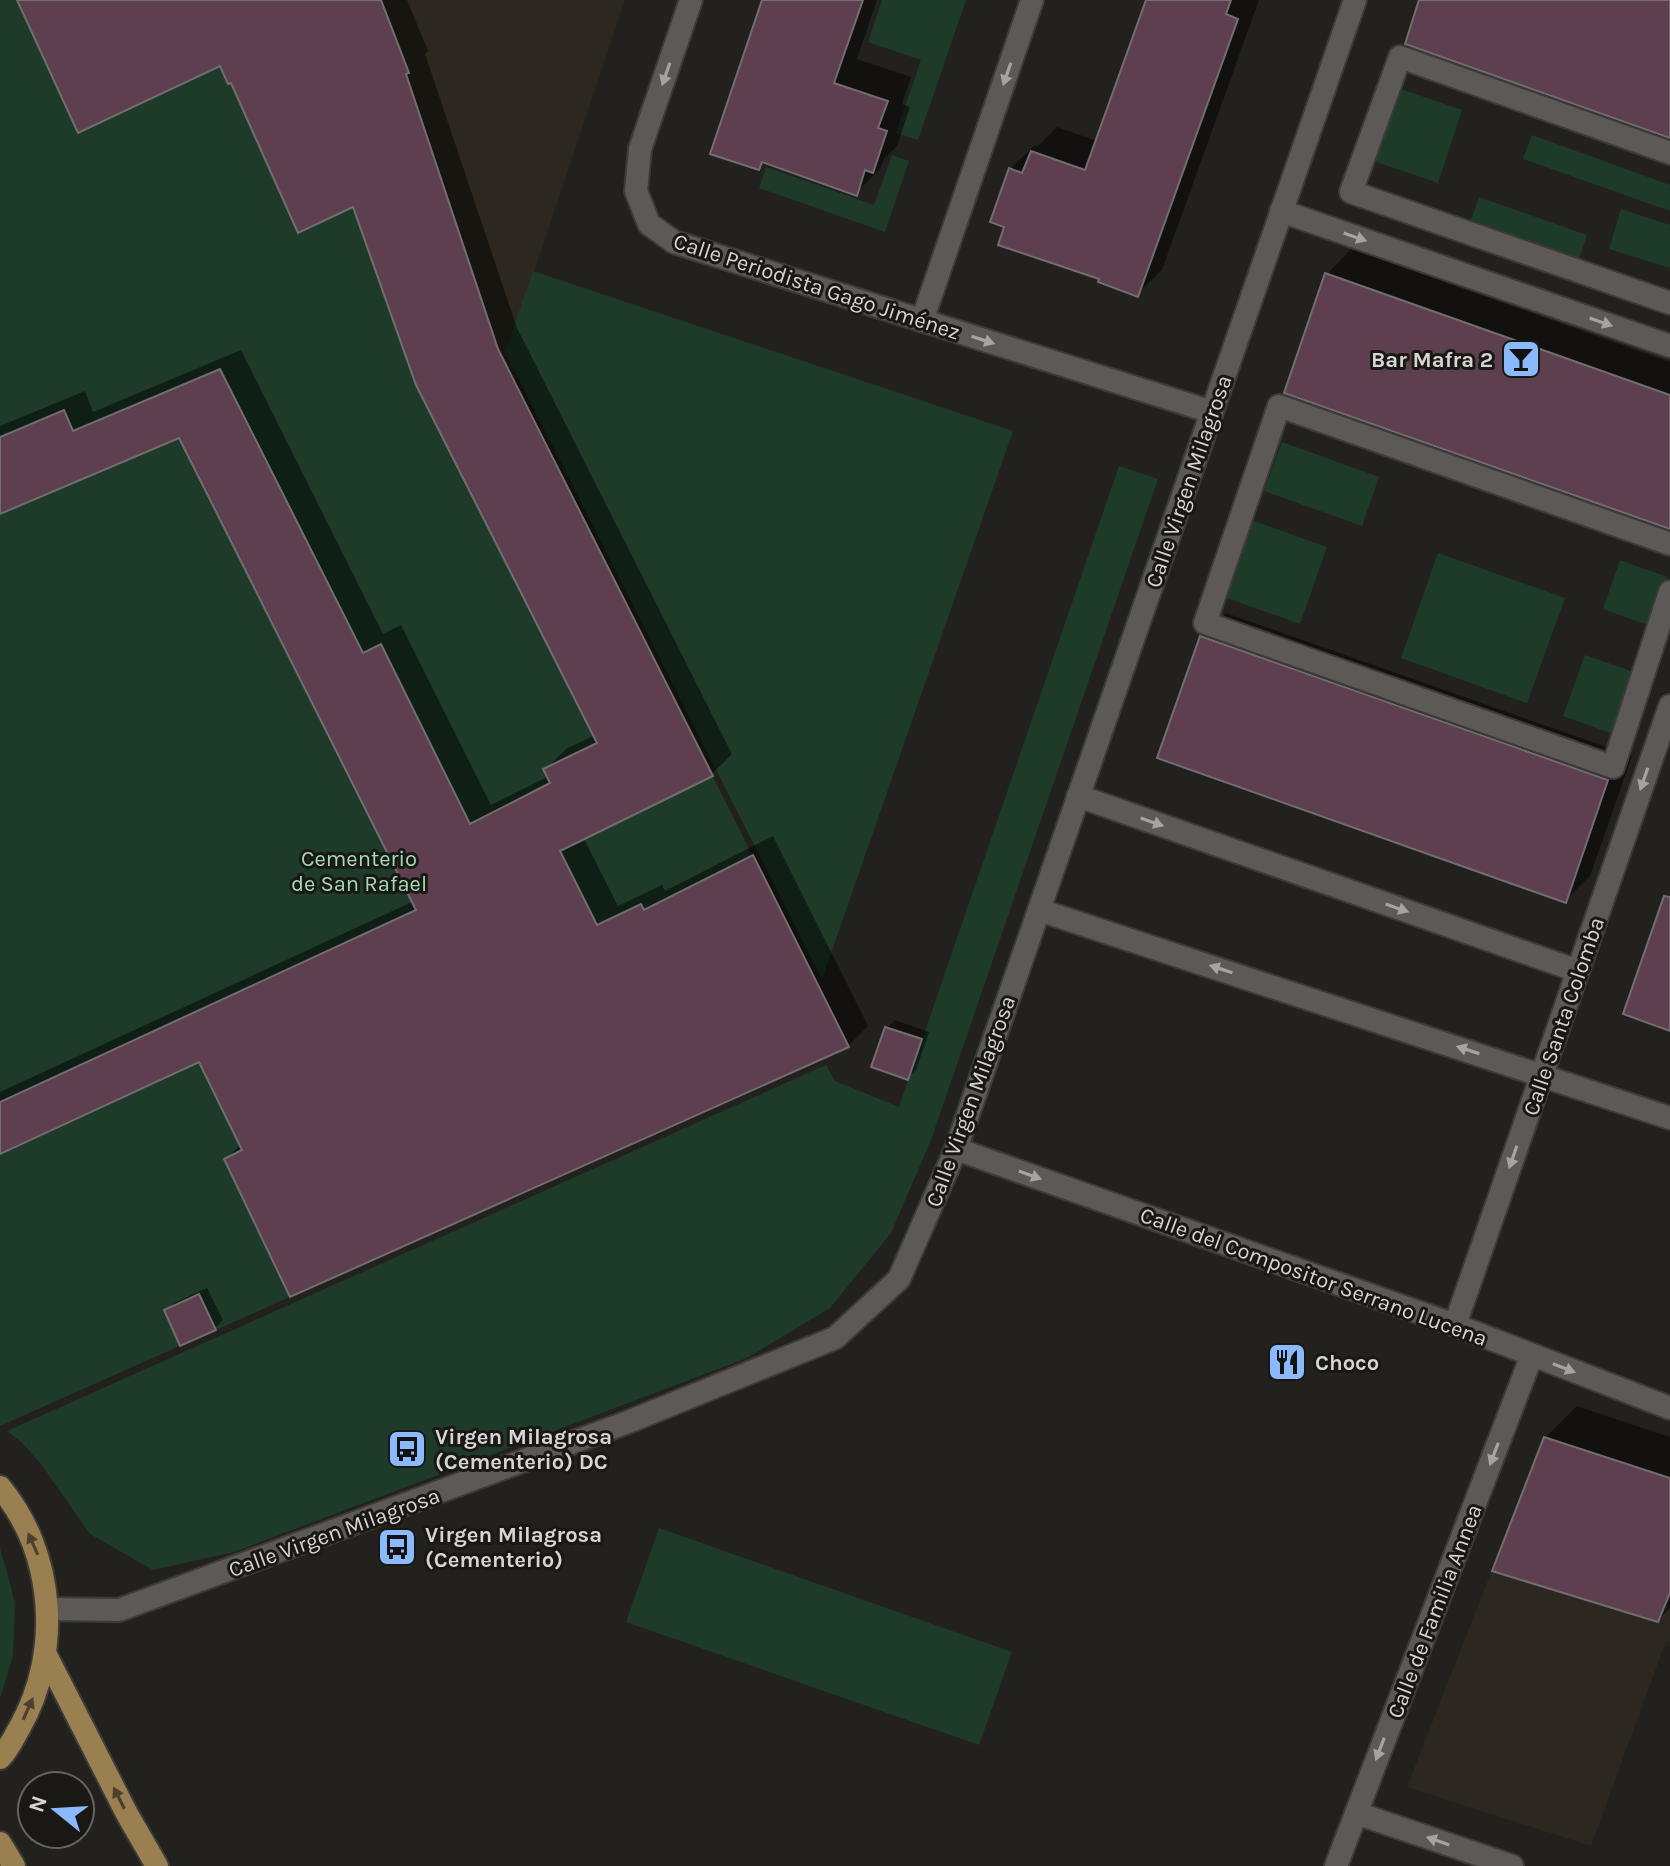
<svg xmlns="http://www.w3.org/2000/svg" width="1670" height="1866" font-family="Karla,sans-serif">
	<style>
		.built { fill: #2c281f }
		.green { fill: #1e3b29 }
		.shadow { fill: #0007 }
		.building { fill: #5e3f4f; stroke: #726e70; stroke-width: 2 }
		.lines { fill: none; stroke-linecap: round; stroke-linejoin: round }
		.pedestrian-casing { stroke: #3d3b39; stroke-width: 26 }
		.minor-casing { stroke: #3d3b39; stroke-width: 26 }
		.tertiary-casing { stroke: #3d3b39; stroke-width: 26 }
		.primary-casing { stroke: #3d3b39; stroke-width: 26 }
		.pedestrian { stroke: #5c5956; stroke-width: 22 }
		.minor { stroke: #5c5956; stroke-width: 22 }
		.tertiary { stroke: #5c5956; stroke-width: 22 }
		.primary { stroke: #9a7f51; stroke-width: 22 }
		.oneway { fill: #a6a3a1 }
		.oneway2 { fill: #4d412d }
		.labels { text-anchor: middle; stroke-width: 6; stroke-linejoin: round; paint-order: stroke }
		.street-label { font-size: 22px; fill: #d7d5d3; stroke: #1a1815 }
		.poi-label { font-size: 22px; font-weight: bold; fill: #d7d5d3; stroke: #1a1815; text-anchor: start }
		.park-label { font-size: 22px; fill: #a1dcb6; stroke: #1a1815 }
	</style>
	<rect width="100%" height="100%" fill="#23211e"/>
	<path class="built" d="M381,0H625L514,332L549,388L512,377L498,349Z
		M1544,1437L1670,1479V1642L1666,1641L1591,1846L1407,1787Z"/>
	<path class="green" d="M0,0H380L498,349L849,1048L0,1426Z
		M882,0H966L918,140L896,133L921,60L868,42Z
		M1392,86L1462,110L1438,183L1368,159Z
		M1532,135L1670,185V211L1523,159Z
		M892,155L909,161L885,232L759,188L766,167L874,205Z
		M1479,197L1587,235L1578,262L1469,225Z
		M1621,209L1670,225V268L1609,249Z
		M533,271L1013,431L822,979L505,352Z
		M1282,442L1379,477L1362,526L1264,491Z
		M1119,466L1158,479L931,1140L891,1233L830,1308L747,1358L234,1552L153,1570L90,1534L41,1464L22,1443L7,1431L826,1065L835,1081L899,1107Z
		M1251,520L1327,547L1300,624L1224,597Z
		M1438,553L1565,598L1527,703L1401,658Z
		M1620,560L1667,577L1650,626L1603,609Z
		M1585,655L1634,672L1613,734L1563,716Z
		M659,1528L1012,1652L979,1745L626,1622Z
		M0,1547L15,1603L13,1656L0,1698Z"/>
	<path class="shadow" d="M18,0H407L428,51L425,54L517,328L732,754L712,774L583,837L618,906L662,885L665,891L773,836L868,1026L848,1046L226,1159L241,1144L200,1060L0,1151V1092L414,901L180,435L0,511V426L85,391L93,412L241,350L383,634L401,625L491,805L549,776L546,769L566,749L595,735L354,204L232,80L221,63Z
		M763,0H877L857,59L911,77L902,104L910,107L897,146L884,159L880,169L856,193L765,161L758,168Z
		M1148,0H1259L1162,270L1137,294L1102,278L1007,226L1010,169L1035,145L1038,146L1057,127L1097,141Z
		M1351,249L1670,362V527L1327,274Z
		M1226,613L1632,756L1590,876L1565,901L1202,637Z
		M895,1020L929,1032L916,1070L908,1077L887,1028Z
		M207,1288L223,1320L215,1328L167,1311L174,1303Z
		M1577,1406L1670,1437V1608L1658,1620L1545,1438Z"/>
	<path class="building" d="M17,0H381L409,73L406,74L498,349L713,776L560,851L597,925L641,904L644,910L753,855L849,1047L290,1297L224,1159L242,1150L199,1062L0,1154V1102L416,910L179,438L0,514V437L64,410L73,431L220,369L363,653L381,644L470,824L550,783L543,769L597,743L416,385L353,207L298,233L231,83L228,84L220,66L78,133Z
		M762,0H863L834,83L888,101L878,128L887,131L873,173L865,170L857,196L762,162L759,170L710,154Z
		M1146,0H1231L1226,14L1238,19L1138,297L1098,282L1099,279L998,245L1004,227L990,222L1009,168L1022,173L1031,151L1085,170Z
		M1419,0H1670V138L1405,44Z
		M1325,273L1670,395V529L1284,393Z
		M1200,636L1608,780L1566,903L1157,758Z
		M1664,896L1670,897V1031L1623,1014Z
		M885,1027L922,1039L908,1080L871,1067Z
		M199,1294L216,1330L180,1346L164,1310Z
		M1544,1437L1670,1478V1593L1658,1622L1492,1571Z"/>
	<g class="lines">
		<defs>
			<path id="pedestrian" d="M1670,153L1400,57L1351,192L1670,303
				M1670,544L1279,406L1205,623L1613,767L1670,592"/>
			<path id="minor" d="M691,0L640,149L636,191L649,224L674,242L1212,412
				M1281,211L1670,346
				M922,321L1032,0
				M1078,796L1578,971
				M1039,910L1670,1118
				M956,1149L1455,1325L1670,1408
				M1455,1325L1670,706
				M1356,1813L1512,1866
				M1336,1866L1532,1355"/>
			<path id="tertiary" d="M48,1609L119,1610L628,1422L835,1338L899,1279L956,1149L1355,0"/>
			<path id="primary" d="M0,1487C55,1553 62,1652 20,1727C14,1737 9,1749 0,1758
				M46,1655L127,1814L157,1866
				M0,1843L14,1866"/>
		</defs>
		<use href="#pedestrian" class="pedestrian-casing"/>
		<use href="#minor" class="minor-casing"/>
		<use href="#tertiary" class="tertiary-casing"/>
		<use href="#primary" class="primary-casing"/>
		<use href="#pedestrian" class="pedestrian"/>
		<use href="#minor" class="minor"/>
		<use href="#tertiary" class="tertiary"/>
		<use href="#primary" class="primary"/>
	</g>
	<defs><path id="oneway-solid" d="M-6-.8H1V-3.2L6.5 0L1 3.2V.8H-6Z" transform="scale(2)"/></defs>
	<g class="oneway">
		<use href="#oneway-solid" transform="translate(666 74) rotate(109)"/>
		<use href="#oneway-solid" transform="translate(1007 74) rotate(109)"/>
		<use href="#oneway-solid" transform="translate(1355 237) rotate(19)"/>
		<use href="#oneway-solid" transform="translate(1601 322) rotate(19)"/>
		<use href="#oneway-solid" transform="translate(983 340) rotate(18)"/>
		<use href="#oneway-solid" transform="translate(1644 779) rotate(109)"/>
		<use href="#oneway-solid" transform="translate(1152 822) rotate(19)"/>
		<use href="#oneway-solid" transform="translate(1397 908) rotate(19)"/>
		<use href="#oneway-solid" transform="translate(1221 969) rotate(-162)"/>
		<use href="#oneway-solid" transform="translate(1468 1050) rotate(-162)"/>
		<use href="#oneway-solid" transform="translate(1513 1157) rotate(109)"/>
		<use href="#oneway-solid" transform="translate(1030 1175) rotate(20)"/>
		<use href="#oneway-solid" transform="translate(1564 1368) rotate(21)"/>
		<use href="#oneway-solid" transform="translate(1494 1454) rotate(111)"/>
		<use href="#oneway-solid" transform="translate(1380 1749) rotate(111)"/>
		<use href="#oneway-solid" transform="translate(1438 1841) rotate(-161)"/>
	</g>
	<g class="oneway2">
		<use href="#oneway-solid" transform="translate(33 1544) rotate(-114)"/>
		<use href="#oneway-solid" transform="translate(28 1709) rotate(-66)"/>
		<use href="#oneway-solid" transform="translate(119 1798) rotate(-117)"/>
	</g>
	<defs>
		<symbol id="bar-square" viewBox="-11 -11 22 22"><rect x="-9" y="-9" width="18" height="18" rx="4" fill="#8abafc" stroke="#1a1815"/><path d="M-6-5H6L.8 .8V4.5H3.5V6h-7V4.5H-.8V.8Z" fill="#111"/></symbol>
		<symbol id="restaurant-square" viewBox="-11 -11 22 22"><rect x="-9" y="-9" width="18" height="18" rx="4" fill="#8abafc" stroke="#1a1815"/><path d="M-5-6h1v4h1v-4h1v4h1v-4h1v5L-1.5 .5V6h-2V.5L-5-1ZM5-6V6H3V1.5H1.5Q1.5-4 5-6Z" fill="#111"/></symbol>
		<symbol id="bus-square" viewBox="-11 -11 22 22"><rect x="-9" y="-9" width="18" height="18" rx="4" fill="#8abafc" stroke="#1a1815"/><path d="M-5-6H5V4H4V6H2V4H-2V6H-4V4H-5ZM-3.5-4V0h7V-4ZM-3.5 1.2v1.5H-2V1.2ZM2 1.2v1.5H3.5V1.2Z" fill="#111"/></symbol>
	</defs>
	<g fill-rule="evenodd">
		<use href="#bar-square" x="1499" y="337" width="44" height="44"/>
		<use href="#restaurant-square" x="1265" y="1340" width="44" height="44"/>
		<use href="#bus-square" x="385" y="1427" width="44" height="44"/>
		<use href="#bus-square" x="375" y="1525" width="44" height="44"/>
	</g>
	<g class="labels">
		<g class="street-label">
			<text transform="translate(817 286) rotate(18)" y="8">Calle Periodista Gago Jiménez</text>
			<text transform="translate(1188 481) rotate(-71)" y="8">Calle Virgen Milagrosa</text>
			<text transform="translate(1563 1016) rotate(-71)" y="8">Calle Santa Colomba</text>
			<text transform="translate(970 1101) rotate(-70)" y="8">Calle Virgen Milagrosa</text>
			<text transform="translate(1314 1276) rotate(20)" y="8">Calle del Compositor Serrano Lucena</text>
			<text transform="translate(334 1532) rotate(-20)" y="8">Calle Virgen Milagrosa</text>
			<text transform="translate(1434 1611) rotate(-69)" y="8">Calle de Familia Annea</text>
		</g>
		<g class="poi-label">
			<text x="1493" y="367" text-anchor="end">Bar Mafra 2</text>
			<text x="1315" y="1370">Choco</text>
			<text x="435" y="1444">Virgen Milagrosa<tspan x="435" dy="25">(Cementerio) DC</tspan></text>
			<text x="425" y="1542">Virgen Milagrosa<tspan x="425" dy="25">(Cementerio)</tspan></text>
		</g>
		<g class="park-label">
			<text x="359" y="866">Cementerio<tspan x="359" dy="25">de San Rafael</tspan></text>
		</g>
	</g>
	<g transform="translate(56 1810) rotate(288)"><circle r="38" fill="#1a1815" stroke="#666461" stroke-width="2"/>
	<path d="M0-6L14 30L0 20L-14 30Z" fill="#8abafc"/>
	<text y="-12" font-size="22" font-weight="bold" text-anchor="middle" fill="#d7d5d3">N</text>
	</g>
</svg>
